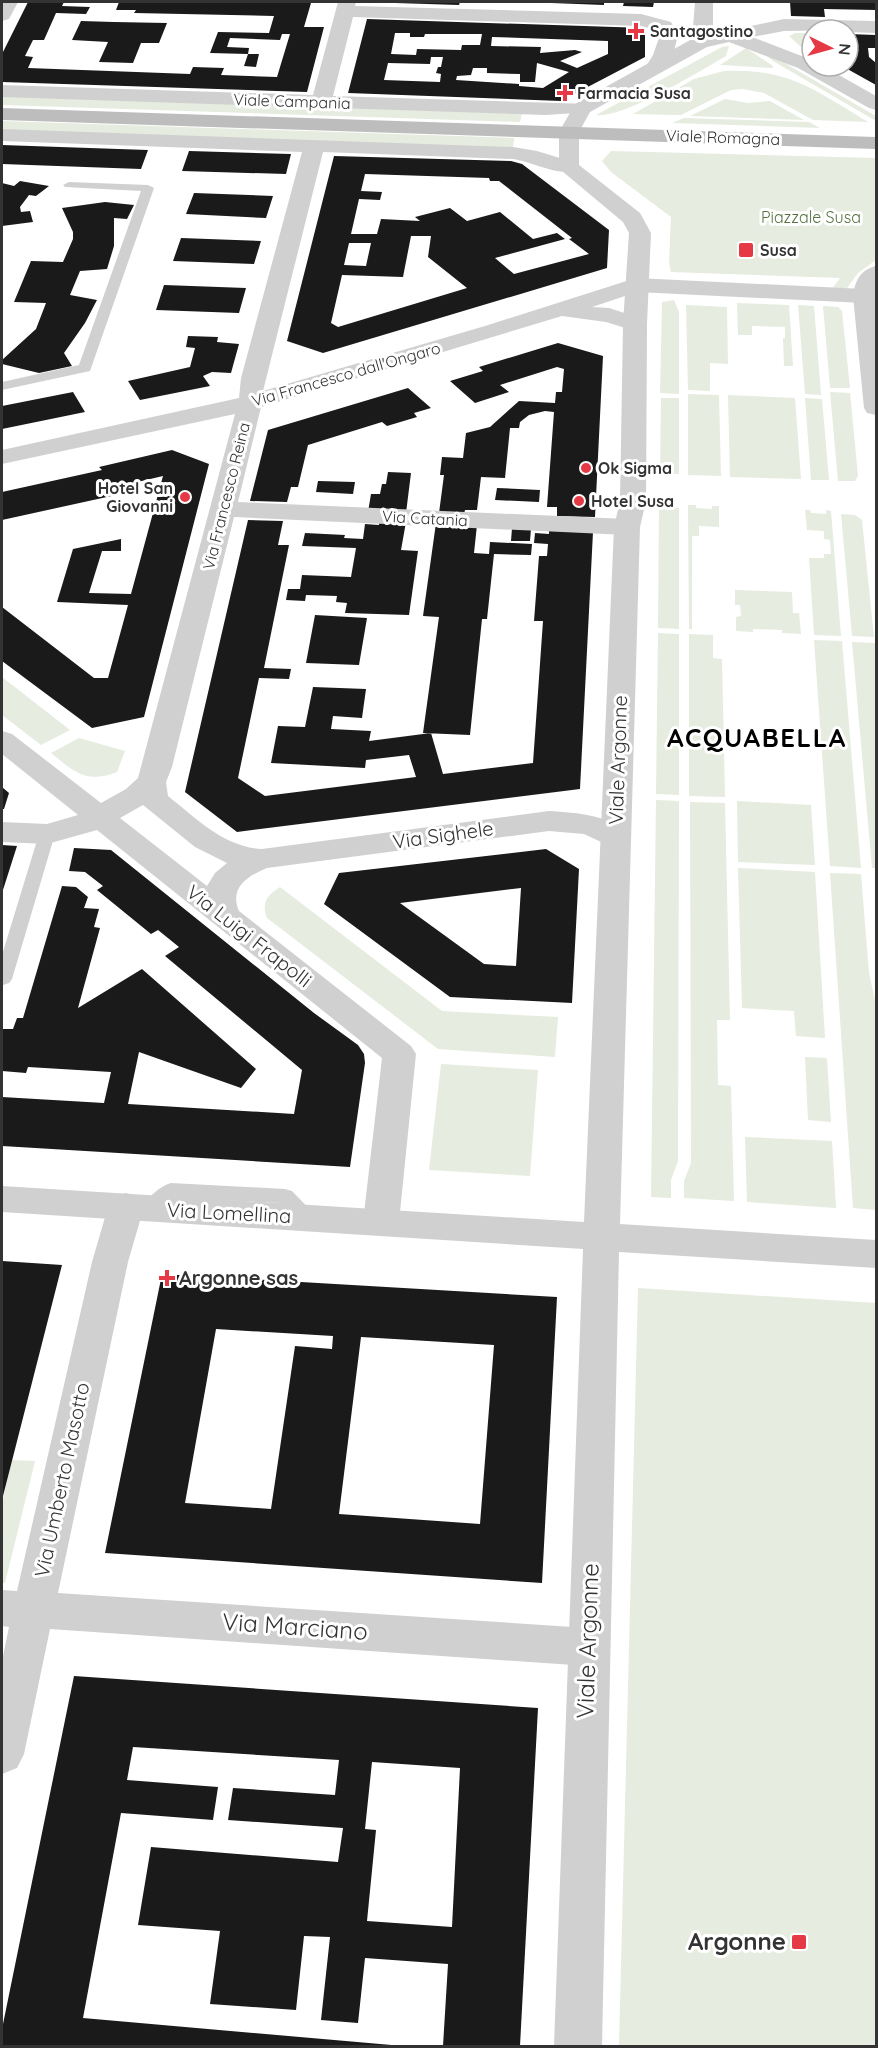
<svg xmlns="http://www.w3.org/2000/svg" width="878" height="2048" font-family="Quicksand,sans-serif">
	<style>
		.green { fill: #e6ecdf }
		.building { fill: #1a1a1a; fill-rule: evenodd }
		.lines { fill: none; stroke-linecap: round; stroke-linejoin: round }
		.service { fill: #d0d0d0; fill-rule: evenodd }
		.minor { fill: #d0d0d0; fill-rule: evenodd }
		.tertiary { fill: #d0d0d0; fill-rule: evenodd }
		.secondary { fill: #bdbdbd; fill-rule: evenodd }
		.poi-dot { fill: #e63946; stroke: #fff; stroke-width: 2 }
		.labels { text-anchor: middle; stroke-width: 6; stroke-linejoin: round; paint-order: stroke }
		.far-poi-label { font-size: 16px; font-weight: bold; fill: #333; stroke: #fff; text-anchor: start }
		.far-street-label { font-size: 16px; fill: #333; stroke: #fff }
		.far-park-label { font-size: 16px; fill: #56703f; stroke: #fff }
		.street-label { font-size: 20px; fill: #333; stroke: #fff }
		.poi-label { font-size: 20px; font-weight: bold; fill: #333; stroke: #fff; text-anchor: start }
		.near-street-label { font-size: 24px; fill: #333; stroke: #fff }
		.near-poi-label { font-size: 24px; font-weight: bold; fill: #333; stroke: #fff; text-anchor: end }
		.district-label { font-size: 26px; font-weight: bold; letter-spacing: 1.5px; fill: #000; stroke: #fff }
	</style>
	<rect width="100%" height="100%" fill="#fff"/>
	<path class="green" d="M795,33H812V57L789,36Z
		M729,46L726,56C700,71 623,119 596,115L722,47Z
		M757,47L876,116V121L773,61Z
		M746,48L773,66V68L720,65Z
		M724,71C789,68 816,91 868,122L813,120L764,93L742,89L731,90L681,115L633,114L694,79Z
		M2,96L522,113L520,122L2,105Z
		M725,99L748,103L770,101L804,120L690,116Z
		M684,118L809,122L820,128L672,123Z
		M2,121L514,138L513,148L2,131Z
		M611,151L876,158V260L858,273L847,288L832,289L840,278L671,272L669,263L671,217L611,172L602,161Z
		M674,300L679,312V394L660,393L662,302Z
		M737,303L789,305L793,366H784L783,338H785V327L752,326V335H738Z
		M686,305L727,307L728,364L710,363V391L688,390Z
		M798,305L814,306L821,395L805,394Z
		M823,306L838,307L842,311L850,388H830Z
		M830,392L850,393L858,476L855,481H838Z
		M688,394L719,395L721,476L688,475Z
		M728,395L795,398L801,479L730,477Z
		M661,398H679V474H660Z
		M805,398L822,399L829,480H811Z
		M688,505H696V508L712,509V506H719V527L699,526V536H692V629H689Z
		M659,507L679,508V629L658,628Z
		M805,510H810L811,513L826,514V510L831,511L841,636L814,635L809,558H824V554H831L830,540L824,539V531L807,530Z
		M841,514L855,515L862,520L874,637L852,636Z
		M735,590L792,592L793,613H799L801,634L782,633V630L753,629V632L736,631V617L741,616L740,605H735Z
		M658,633L679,634V795L656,794Z
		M689,634L713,635V658L722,659L725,797L689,796Z
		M814,640L842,641L861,868L830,866Z
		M852,642L875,643L876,868H872Z
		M2,677L70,730L41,745L2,715Z
		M79,738L125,751L117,772C85,784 75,772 51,753Z
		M656,800L679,801L678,1161L671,1180V1198L651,1197Z
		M737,801L811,805L815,865L738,862Z
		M690,802L725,803L730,1020H717L718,1085L731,1086L734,1201L684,1198V1181L691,1163Z
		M738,868L815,872L825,1038L796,1036L794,1011L742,1008Z
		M830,873L861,874L869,973L876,1005V1210L853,1208Z
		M280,887L442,1011L558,1017L555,1057L438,1049L267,918C261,903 267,895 280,887Z
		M805,1057L827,1058L831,1122L808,1120Z
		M441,1064L538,1070L530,1176L429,1170Z
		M745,1137L832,1141L836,1208L747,1202Z
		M638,1288L876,1303V2046H619Z
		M12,1460L35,1461L5,1583H2V1503Z"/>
	<path class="building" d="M28,2H64L62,6L90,7L86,14L56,13L44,40H33L25,56L33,57L28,68L190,74L193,67L224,68L221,75L277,77L290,34H282L280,40L230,38L227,47L249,48L248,54L210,53L218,32L269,33L274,16L134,13L136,10H116L119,2L311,3L304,27H324L307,92L2,82V54Z
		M395,2H460L459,5L395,3Z
		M551,2H604V5L551,3Z
		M624,2H654L653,7L623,6Z
		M790,2H876V10L824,9L825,17L791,16Z
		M367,19L645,28V57L561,101L348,93ZM395,33H410V37H424L425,34H482L480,45H462L461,50L417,49L416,55L391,54ZM492,37L608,41V54L577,68L560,61L582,52L575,50L540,53L541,47L491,46ZM431,57H443L441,67H438L436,73L441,74L440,82L384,80L388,63L430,64ZM537,63L569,72L543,88L519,86V84L456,80L457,76L471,75L473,68H487V73L520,74V82H535Z
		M81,21L114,22L167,23L159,43H141L133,63L99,62L108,42L72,40Z
		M848,34L876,35V48H868L869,57L876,63V85L842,66H848Z
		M248,54H259L256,67L244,66Z
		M2,145L148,150L141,169L2,164Z
		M189,151L291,154L286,174L182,171Z
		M334,156L511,161L522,164L609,230L607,268L323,353L287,341ZM365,174L489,178L490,181H499L572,238L569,239L589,254L514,274L495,258L565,239L557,233L533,239L500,212L467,221L450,208L415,217L420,221L381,219L377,234H351L359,199L380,200L382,192L361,191ZM411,236H431L428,257L467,288L338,327L331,323L342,275L403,277ZM349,243H371L366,266L344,265Z
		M20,181L49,186L36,196L29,195L20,207L21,212L30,211L33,222L2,226V183L14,186Z
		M194,193L273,196L266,218L186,214Z
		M105,202L134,205L127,219L114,218V246L107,269L80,271L70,295L97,300L85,323L64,353L72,366L39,373L2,364V360L36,329L46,303L14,302L31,261L63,262L73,239V232L62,208Z
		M181,238L261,241L254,264L173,261Z
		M164,285L246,288L239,313L156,310Z
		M188,336L218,337L217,342L239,344L231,373L212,372L203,376L210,386L140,400L128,381L190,367L195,348L186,347Z
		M558,343L603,356L595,517L557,516V507H547L554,412L545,411L529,415L520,422L519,428H510L505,478L481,477L477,510H465L464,514L439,513L444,475H440L442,457L463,458L466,433L490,427L519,401L555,403L556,392H562L564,369L557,367L500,385L509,392L475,403L450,381L483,371L479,367Z
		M408,388L431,408L414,413L417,417L387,426L382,422L308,445L298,487H291L287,502L250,501L268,430Z
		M73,392L85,412L2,429V406Z
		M172,450L209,464L144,717L92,728L2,661V607L94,678H108L128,605L57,602L73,549L121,539V551H102L89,593L131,594L163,476L112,488L116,495L2,520V492L102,470L99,467Z
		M388,472L411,473L406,513L368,512L371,494H380L382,484H386Z
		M318,481L355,482L353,494L316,492Z
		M497,488L540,490L539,502L495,500Z
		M248,520L283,521L278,545H289L264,668L291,669L289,679L259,678L238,778L265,796L416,777L409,755L366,760L365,768L271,763L278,726L305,727L313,687L366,689L362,718L333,716L331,729L371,731L369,741L431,733L443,774L533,763L543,621H534L539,556H547L548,544L534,543L535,533L549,534V530L593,532L580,789L237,832L185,792Z
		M379,521L406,522L401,550L418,551L409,615L345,613L347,603L336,602L337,596L306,595L305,601L286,600L288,589H300L302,575L351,577L356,548L302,546L305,533L345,535L344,538L363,539L365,524L379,525Z
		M436,523L477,525L474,553L489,554L490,542L532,544L531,555L494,554L487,619H482L470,735L423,733L439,617L423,616Z
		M512,528L531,529L530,541H511Z
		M315,615L367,618L359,665L306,663Z
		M2,787L9,793L4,809H2Z
		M2,845L17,846L2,893Z
		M74,848L111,850L314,1013L358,1045L364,1054L365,1063L350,1167L2,1146V1097L104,1103L111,1072L28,1067L26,1073L2,1071V1029H13L17,1018H23L62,886L76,887L88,897L84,908L99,909L94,927L100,928L78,1008L142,969L256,1069L241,1088L139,1052L128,1104L294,1114L302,1070L165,956L179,947L158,930L151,934L97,890L103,886L85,872L69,871Z
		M546,849L579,869L572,1003L450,997L324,904L339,873ZM521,888L516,966L484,964L400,903Z
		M2,1261L62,1265L2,1500Z
		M162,1274L557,1297L542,1583L105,1553ZM216,1329L333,1336L332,1349L295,1346L271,1509L185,1503ZM361,1337L494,1345L480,1524L339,1514Z
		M74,1676L538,1708L520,2046H443L448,1964L365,1958L358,2023L321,2020L330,1937L304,1936L296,2010L210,2004L220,1931L138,1925L151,1847L338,1862L343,1828L228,1820L233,1788L335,1795L339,1760L133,1747L127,1780L218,1787L213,1820L121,1813L83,2018L403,2046H2V2029ZM372,1762L460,1768L452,1927L367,1921L376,1830L365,1829Z"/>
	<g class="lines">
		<path class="service" d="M69,182L148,185L154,188L90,371L2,390V382L79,365L141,191L65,187L63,185Z
			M47,829L53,830L55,834L12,979L9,983L3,985L2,955L39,834L41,830Z
			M171,1183L285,1189L292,1191L318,1218L315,1223C300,1228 290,1213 280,1203L175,1198C166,1206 158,1218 144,1213L141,1208C147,1198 160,1186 171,1183Z"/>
		<path class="minor" d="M2,2H18L9,19L2,21Z
			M338,2H356L355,6L641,14L671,22L678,35L673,55L662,72H648L645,68L653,55L660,35L657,30L641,26L353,17L333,96L589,104L592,108L589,112L546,115L2,97V85L313,95Z
			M2,129L513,147L537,151L576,163L579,167L576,171C557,176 533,162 513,159L323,152L263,391L485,326L636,278L864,289L872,291L875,296L872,301L864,303L637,292L592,307L609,308L643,319L647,324L643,329L635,331L606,322L562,316L261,407L238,502L627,519L636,521L640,527L636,533L627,535L234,517L172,767L166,782L168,796C197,819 224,847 262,849L549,811C576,813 615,814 631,839L627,846L616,849L584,834L549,831L267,868C247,876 229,888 239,911L411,1046L416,1054L399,1222L394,1232L381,1236L368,1232L363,1222L382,1058L97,830L47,844L2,842V822L47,824L78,815L2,754V731L12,734L101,803L126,789L138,778L235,414L2,464V450L239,398L241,378L302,152L2,141ZM143,805L195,847L227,863L215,873L207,886L120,818Z
			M126,1193L139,1197L144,1207L128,1262L58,1593L588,1628L603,1634L609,1647L603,1660L588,1666L50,1629L24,1754L17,1768L2,1774V1661L9,1627L2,1626V1590L17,1591L92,1262L108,1207L113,1197Z"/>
		<path class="tertiary" d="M695,2H713V34L784,19L876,21V33L848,32V30L784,31L752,37L812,60V66H823L876,96V110L869,108L798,68L729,42L707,47L590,112L579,132V165L640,213L651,233L647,324L646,501L640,527L620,1224L876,1240V1268L619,1252L602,2046H554L583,1249L2,1212V1186L584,1222L614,527L620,501L623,324L629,233L623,222L562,171L559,167V132L575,104L692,39Z
			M876,266V415L867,413L864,408L853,296C855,281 860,270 876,266Z"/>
		<path class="secondary" d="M2,108L876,137V149L2,120Z"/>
	</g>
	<g class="poi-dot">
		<path d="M633 22h6v6h6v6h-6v6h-6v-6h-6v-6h6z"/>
		<path d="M562 84h6v6h6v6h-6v6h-6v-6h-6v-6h6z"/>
		<rect x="738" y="242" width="16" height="16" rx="3"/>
		<circle cx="586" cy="468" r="6"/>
		<circle cx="185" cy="497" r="6"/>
		<circle cx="579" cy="501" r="6"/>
		<path d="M164 1269h6v6h6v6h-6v6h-6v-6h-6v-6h6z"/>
		<rect x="791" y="1934" width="16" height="16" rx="3"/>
	</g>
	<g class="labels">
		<g class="far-poi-label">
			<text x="650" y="37">Santagostino</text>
			<text x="577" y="99">Farmacia Susa</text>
			<text x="760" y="256">Susa</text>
			<text x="598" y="474">Ok Sigma</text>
			<text x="173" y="494" text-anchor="end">Hotel San<tspan x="173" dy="18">Giovanni</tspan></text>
			<text x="591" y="507">Hotel Susa</text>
		</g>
		<g class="far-street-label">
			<text transform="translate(292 101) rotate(2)" y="6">Viale Campania</text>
			<text transform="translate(723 137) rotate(2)" y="6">Viale Romagna</text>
			<text transform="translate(346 374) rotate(-16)" y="6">Via Francesco dall'Ongaro</text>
			<text transform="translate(226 496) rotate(-76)" y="6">Via Francesco Reina</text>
			<text transform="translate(425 518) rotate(3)" y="6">Via Catania</text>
		</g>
		<g class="far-park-label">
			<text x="811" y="223">Piazzale Susa</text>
		</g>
		<g class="street-label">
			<text transform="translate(618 760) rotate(-88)" y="7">Viale Argonne</text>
			<text transform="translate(443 835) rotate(-8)" y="7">Via Sighele</text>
			<text transform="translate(249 936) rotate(38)" y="7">Via Luigi Frapolli</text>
			<text transform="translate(229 1213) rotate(3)" y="7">Via Lomellina</text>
			<text transform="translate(62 1480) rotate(-78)" y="7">Via Umberto Masotto</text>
		</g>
		<g class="poi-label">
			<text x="179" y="1285">Argonne sas</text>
		</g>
		<g class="near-street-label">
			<text transform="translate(295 1627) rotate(4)" y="8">Via Marciano</text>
			<text transform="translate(588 1641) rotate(-88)" y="8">Viale Argonne</text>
		</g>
		<g class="near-poi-label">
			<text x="786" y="1950">Argonne</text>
		</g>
		<g class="district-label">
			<text x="757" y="747">ACQUABELLA</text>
		</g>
	</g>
	<rect width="878" height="2048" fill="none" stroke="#333333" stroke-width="6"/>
	<g transform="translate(830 48) rotate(95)"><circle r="28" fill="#ffffff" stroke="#adadad" stroke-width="1.5"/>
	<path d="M0-4.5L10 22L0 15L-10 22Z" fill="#e63946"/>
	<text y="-9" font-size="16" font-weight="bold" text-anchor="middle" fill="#333333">N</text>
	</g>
</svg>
